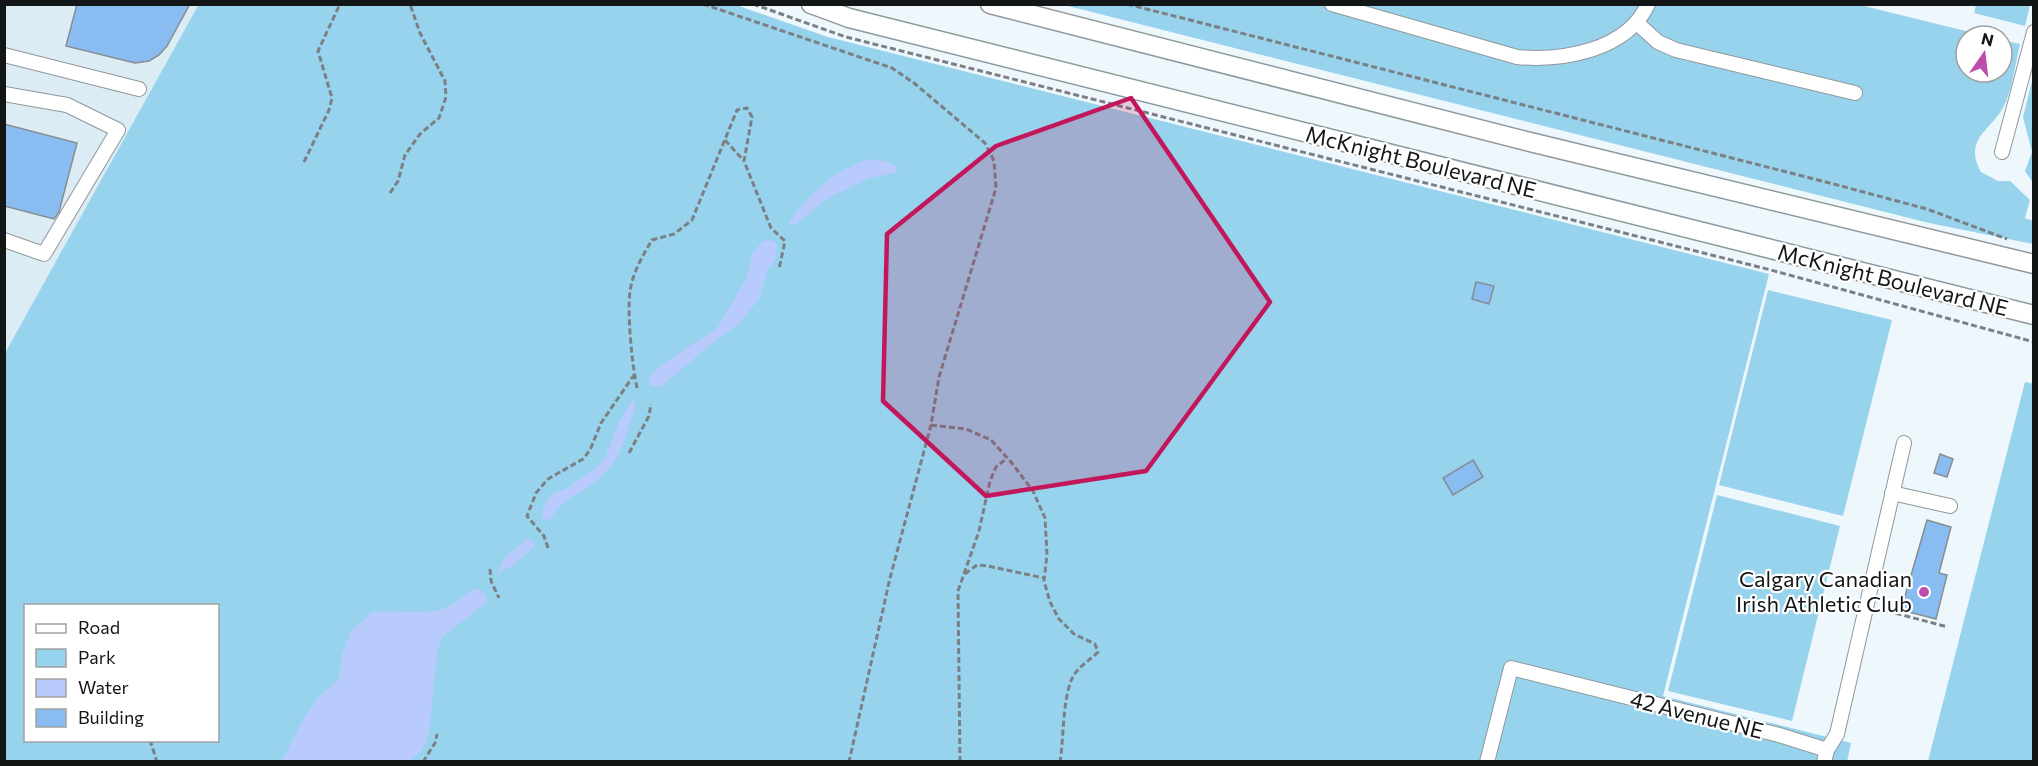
<svg xmlns="http://www.w3.org/2000/svg" width="2038" height="766" font-family="Commissioner,sans-serif">
	<style>
		.built { fill: #dbecf4 }
		.green { fill: #98d3ed; fill-rule: evenodd }
		.water { fill: #b9cafd }
		.building { fill: #89bdf1; stroke: #878d93; stroke-width: 1.5 }
		.lines { fill: none; stroke-linecap: round; stroke-linejoin: round }
		.minor-casing { stroke: #8f989b; stroke-width: 16 }
		.major-casing { stroke: #8f989b; stroke-width: 21 }
		.path { stroke: #7a8083; stroke-width: 3; stroke-dasharray: 6 3; stroke-linecap: butt }
		.minor { stroke: #fff; stroke-width: 14 }
		.major { stroke: #fff; stroke-width: 18 }
		.marked { fill: #c2185b; fill-opacity: 0.2; stroke: #c2185b; stroke-width: 4.5; stroke-linejoin: round }
		.poi-dot { fill: #bc4dab; stroke: #fff; stroke-width: 2 }
		.labels { text-anchor: middle; stroke-width: 4.5; stroke-linejoin: round; paint-order: stroke }
		.street-label { font-size: 22px; fill: #121617; stroke: #fff }
		.poi-label { font-size: 22px; fill: #121617; stroke: #fff; text-anchor: end }
	</style>
	<rect width="100%" height="100%" fill="#eef7fc"/>
	<path class="built" d="M5,5H199L5,353Z"/>
	<path class="green" d="M199,4L736,5L828,37L1769,274L1663,696L1851,743L1847,762H5V353ZM26,606H218V740H26Z
		M1064,5H1860L1986,36H1966V72H2002V40L2020,44C2016,62 2013,82 2007,99C1997,129 1961,136 1981,172L1998,181H2010L2030,200L2025,218L2033,221V244L1929,223Z
		M1976,5V4L2030,5L2025,26L1974,13Z
		M2033,77V183L2025,171L2032,152L2023,117Z
		M1768,290L1892,320L1843,516L1719,485Z
		M2025,382L2034,384L2033,761H1928Z
		M1717,495L1840,526L1792,721L1668,691Z"/>
	<path class="water" d="M868,159L884,161L899,167L895,173L870,178L828,198L795,225L789,224C807,193 834,172 868,159Z
		M769,240L777,243L775,260L768,269L759,299L739,324L725,333L660,387L650,386L649,379L657,368L718,327L747,277L753,253L762,242Z
		M634,399C637,409 632,417 629,426C622,451 611,473 588,487C572,497 559,502 550,520L543,519V508L550,495L566,489L597,467L605,458L620,420Z
		M528,538L535,543L534,547L515,564L497,574L504,558Z
		M479,588L487,597V602L442,637L437,653L429,733L422,751L408,761H282L305,716L319,697L339,679L342,655L351,631L372,612C388,611 431,614 443,609C456,604 466,591 479,588Z"/>
	<path class="building" d="M77,4H190L167,46L159,55L149,61L135,63L66,46Z
		M4,124L77,143L59,212L54,219L4,206Z
		M1476,282L1494,286L1489,304L1472,299Z
		M1940,454L1953,459L1947,477L1934,473Z
		M1473,460L1483,477L1453,495L1443,478Z
		M1927,520L1951,527L1939,573L1947,575L1936,619L1901,610Z"/>
	<g class="lines">
		<defs>
			<path id="minor" d="M1332,4L1517,57C1562,61 1627,51 1648,4
				M1637,23L1658,42L1676,50L1855,93
				M4,55L139,89
				M4,94L67,105L118,130L44,254L4,240
				M2002,152L2034,32
				M1892,493L1950,506
				M1827,750L1837,734L1904,443
				M1487,762L1511,668L1779,735L1827,750L1824,762"/>
			<path id="major" d="M811,4L849,18L2034,315
				M990,4L1530,142L2034,264"/>
		</defs>
		<use href="#minor" class="minor-casing"/>
		<use href="#major" class="major-casing"/>
		<path class="path" d="M703,4L892,68L914,83L985,143L994,161L996,188L939,377L931,425L890,578L849,762
			M753,4L846,37L1771,270L2034,342
			M1127,4L1826,182L1927,209L2007,239
			M725,140L744,161
			M304,162L329,110L332,98L318,51L340,4
			M390,193L398,181L405,155L420,134L439,118L446,97L445,81L420,33L410,4
			M637,388C632,363 627,315 630,291C633,272 643,255 652,240L674,234L692,220L737,110L747,108L752,117L744,161L771,228L785,241L779,269
			M931,425L966,429L991,440L1011,462L1033,491L1045,518L1047,555L1044,581L1050,602L1059,619L1074,634L1095,644L1098,652C1091,659 1083,664 1077,671C1062,686 1064,740 1060,762
			M629,453L649,416L651,404
			M548,548L544,536L527,516L536,493L548,479L583,459L590,450L601,423L634,375
			M490,569L491,581L499,598
			M965,574L977,565L988,566L1044,578
			M1887,611L1948,627
			M150,740L157,762
			M423,762L435,743L437,734
			M960,762L958,591L979,531L990,481L996,467L1007,458"/>
		<use href="#minor" class="minor"/>
		<use href="#major" class="major"/>
	</g>
	<path class="marked" d="M1131,98L1270,302L1146,471L986,496L883,401L887,234L996,146Z"/>
	<circle class="poi-dot" cx="1924" cy="592" r="6"/>
	<g class="labels">
		<g class="street-label">
			<text transform="translate(1421 162) rotate(14)" y="8">McKnight Boulevard NE</text>
			<text transform="translate(1893 280) rotate(14)" y="8">McKnight Boulevard NE</text>
			<text transform="translate(1697 715) rotate(14)" y="8">42 Avenue NE</text>
		</g>
		<g class="poi-label">
			<text x="1912" y="587">Calgary Canadian<tspan x="1912" dy="25">Irish Athletic Club</tspan></text>
		</g>
	</g>
	<rect width="2038" height="766" fill="none" stroke="#121617" stroke-width="12"/>
	<rect x="24" y="604" width="195" height="138" fill="#ffffff" stroke="#a0a2a2" stroke-width="1.5"/>
	<rect x="36" y="624" width="30" height="9" fill="#ffffff" stroke="#a0a2a2" stroke-width="1.5"/>
	<text x="78" y="634" font-size="18" fill="#121617">Road</text>
	<rect x="36" y="649" width="30" height="18" fill="#98d3ed" stroke="#a0a2a2" stroke-width="1.5"/>
	<text x="78" y="664" font-size="18" fill="#121617">Park</text>
	<rect x="36" y="679" width="30" height="18" fill="#b9cafd" stroke="#a0a2a2" stroke-width="1.5"/>
	<text x="78" y="694" font-size="18" fill="#121617">Water</text>
	<rect x="36" y="709" width="30" height="18" fill="#89bdf1" stroke="#a0a2a2" stroke-width="1.5"/>
	<text x="78" y="724" font-size="18" fill="#121617">Building</text>
	<g transform="translate(1984 54) rotate(14)"><circle r="28" fill="#ffffff" stroke="#a0a2a2" stroke-width="1.5"/>
	<path d="M0-4.5L10 22L0 15L-10 22Z" fill="#bc4dab"/>
	<text y="-9" font-size="16" font-weight="bold" text-anchor="middle" fill="#121617">N</text>
	</g>
</svg>
